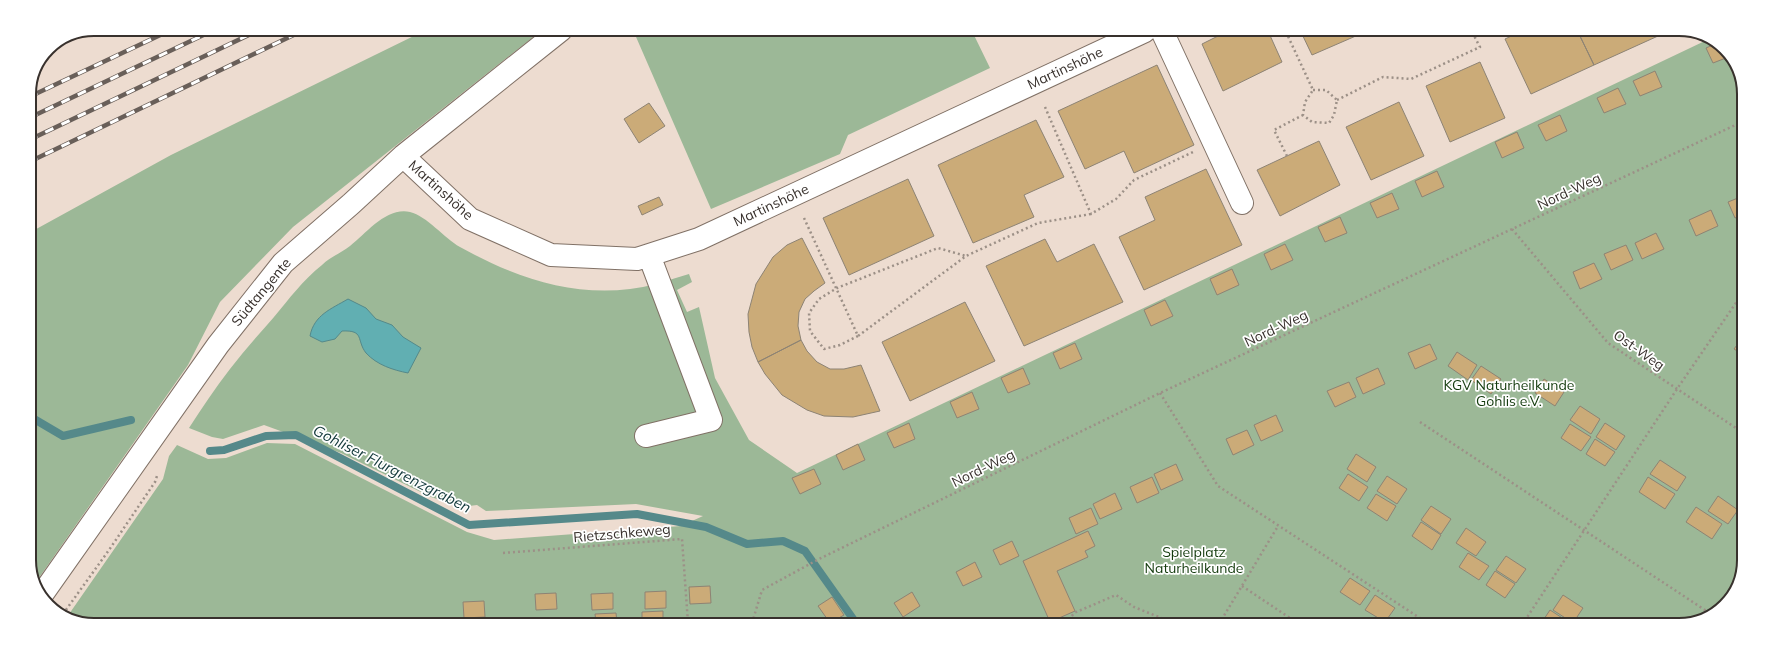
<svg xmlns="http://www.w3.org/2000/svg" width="1773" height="654" font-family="Mulish,sans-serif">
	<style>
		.green { fill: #9cb897 }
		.water { fill: #61afb2; stroke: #55898a }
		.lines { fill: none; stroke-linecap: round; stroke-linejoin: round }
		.stream { stroke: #55898a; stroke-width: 8 }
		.building { fill: #cbab78; stroke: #8d8374 }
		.minor-casing { stroke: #807166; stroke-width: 24 }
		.path { stroke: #9c9087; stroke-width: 2.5; stroke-dasharray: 2 3; stroke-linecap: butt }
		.minor { stroke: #fff; stroke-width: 22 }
		.rail-casing { stroke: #695f59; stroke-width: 4.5 }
		.rail { stroke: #fff; stroke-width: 3; stroke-dasharray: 9; stroke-linecap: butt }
		.labels { text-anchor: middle; stroke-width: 3.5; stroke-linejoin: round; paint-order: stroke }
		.street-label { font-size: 14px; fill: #38312d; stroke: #fff }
		.park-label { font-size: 14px; fill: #123a0c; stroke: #fff }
		.water-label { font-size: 15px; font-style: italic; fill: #12383a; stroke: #fff }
		.rim { fill: none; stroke: #38312d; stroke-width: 2 }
	</style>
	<rect width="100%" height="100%" fill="#eddcd0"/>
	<path class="green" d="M426,30H542L293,227L220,302L188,365L36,582L29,564V233L171,155Z
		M633,30L972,31L990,68L848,135L840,154L711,209Z
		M1709,39L1730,54L1744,90L1741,581L1718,612L1679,625L73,622L67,617L163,479L169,456L177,445L208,459L226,458L267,443L295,444L467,532L494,540L681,526L703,516L636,504L486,511L477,505L461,507L431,497L341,453L264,425L223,439L212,437L189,428C202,408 215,388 230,369C244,351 259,334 274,317C289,299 303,280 322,265C330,257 341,253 350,246C367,233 386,207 410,212C427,216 444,238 460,247C521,281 587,302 656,284C667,281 678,277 689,274L692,282L677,290L687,312L699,307L715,378L749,440L797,473Z"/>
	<path class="water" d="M348,299L366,308L376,319L392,325L403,337L421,348L408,373C393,370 377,365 366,353C356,340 365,330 342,331L335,339L322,342L310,336C314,315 331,309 348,299Z"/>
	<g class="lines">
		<path class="stream" d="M29,416L63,436L131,420
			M210,451L224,450L266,436L296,435L469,525L637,514L706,527L747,544L783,541L805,551L856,623"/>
	</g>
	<path class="building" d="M1228,31H1268L1282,62L1223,91L1202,44Z
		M1301,32H1365L1312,55Z
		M1520,32H1578L1594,65L1531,94L1505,39Z
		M1578,32H1656L1658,36L1594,65Z
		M1656,32H1666L1658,36Z
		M1715,44L1731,56L1713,63L1706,48Z
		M1480,62L1505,118L1450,142L1426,86Z
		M1157,65L1194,145L1134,173L1124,151L1085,169L1058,111Z
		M1655,71L1662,87L1640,96L1633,81Z
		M1618,88L1626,104L1604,113L1597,98Z
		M1399,102L1424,156L1371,180L1346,127Z
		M649,103L665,126L639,143L624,119Z
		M1560,115L1567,131L1546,141L1538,125Z
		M1036,120L1064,177L1024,195L1034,217L973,243L938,165Z
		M1517,132L1524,148L1502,158L1495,142Z
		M1319,141L1340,185L1280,216L1257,170Z
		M1206,169L1242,245L1144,290L1119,237L1155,220L1145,197Z
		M1437,171L1444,187L1422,197L1415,181Z
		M908,179L934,236L849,275L823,218Z
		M1392,193L1399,209L1377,218L1370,203Z
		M1743,196V215L1735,218L1728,202Z
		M659,197L663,205L642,215L638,206Z
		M1711,210L1718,226L1696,236L1689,220Z
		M1340,217L1347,233L1325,242L1318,227Z
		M1656,233L1664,249L1642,259L1635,243Z
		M802,238L825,283L814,291L805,299L799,312L798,326L801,340L758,362L752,347L749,332L748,314L756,284L773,257L787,245Z
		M1045,239L1057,262L1094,244L1123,302L1024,346L986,266Z
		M1285,244L1293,260L1271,270L1264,254Z
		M1626,245L1633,260L1611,270L1604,254Z
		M1594,263L1602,279L1580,289L1573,272Z
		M1232,269L1239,285L1217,295L1210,279Z
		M1165,300L1173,316L1151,326L1144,310Z
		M965,302L995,361L910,401L882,342Z
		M1742,338V354L1734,349Z
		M801,340L807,351L817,362L830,369H844L861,365L880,411L853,417L824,416L807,410L782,395L765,374L758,362Z
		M1075,343L1082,359L1060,369L1053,353Z
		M1430,344L1437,359L1415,369L1408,353Z
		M1457,352L1477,365L1468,380L1448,366Z
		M1481,366L1501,379L1491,394L1471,380Z
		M1023,368L1030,384L1008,393L1001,378Z
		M1378,368L1385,384L1363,394L1356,378Z
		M1544,379L1564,392L1555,406L1535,393Z
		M1349,382L1356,397L1335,407L1327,391Z
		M972,392L979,409L957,418L950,402Z
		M1580,406L1600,419L1591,434L1570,420Z
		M1276,415L1283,431L1261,441L1254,425Z
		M909,423L915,439L894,448L887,433Z
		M1605,423L1625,436L1616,450L1596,437Z
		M1570,424L1591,437L1581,451L1561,438Z
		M1247,430L1254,445L1233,455L1226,439Z
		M1595,439L1615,452L1605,466L1586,454Z
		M858,444L865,460L843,470L836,455Z
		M1356,454L1376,467L1367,482L1347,469Z
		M1660,460L1686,477L1677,491L1650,474Z
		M1176,464L1183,480L1161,490L1154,474Z
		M814,469L821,484L800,494L792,478Z
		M1348,474L1368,487L1359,501L1339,488Z
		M1387,476L1407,489L1397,504L1377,491Z
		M1152,477L1159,493L1137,503L1130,487Z
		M1648,477L1675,494L1665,509L1639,492Z
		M1115,493L1122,509L1100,519L1093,504Z
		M1376,494L1396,506L1387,521L1367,508Z
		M1718,496L1738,510L1728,524L1708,511Z
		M1431,506L1451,519L1441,534L1421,520Z
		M1696,507L1722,524L1712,539L1686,522Z
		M1091,508L1098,524L1076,534L1069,518Z
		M1421,522L1441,535L1432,550L1412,536Z
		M1466,528L1486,542L1476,556L1456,543Z
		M1088,531L1095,546L1085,551L1088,557L1057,571L1075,611L1050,622L1023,561Z
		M1012,541L1019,556L1000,565L993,550Z
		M1468,553L1489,566L1479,580L1459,567Z
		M1506,556L1526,569L1516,583L1496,570Z
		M975,562L982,577L963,586L956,572Z
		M1495,571L1515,584L1505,598L1486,585Z
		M1350,578L1370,591L1360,605L1340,592Z
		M710,586L711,603L690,604L689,587Z
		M666,591V608L645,609V592Z
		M912,592L920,606L903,617L894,603Z
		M556,593L557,609L536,610L535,594Z
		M613,593V609L592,610L591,594Z
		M1375,595L1395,608L1385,622L1365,610Z
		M1563,595L1583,608L1573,623L1553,610Z
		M832,597L844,615L830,623L818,606Z
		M484,601L485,617L464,618L463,602Z
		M1550,610L1570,623L1569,625H1540Z
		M663,611V623H642V612Z
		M616,613L617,623H596L595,614Z
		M536,618V623H516L515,619Z
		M1088,618L1097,624H1085Z
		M484,619V622H463V620Z"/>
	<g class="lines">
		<defs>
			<path id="minor" d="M1162,31L1242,203
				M403,156L470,219L551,255L637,259L699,239L1145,31
				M646,436L711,420L649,255
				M41,596L218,345L283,263L351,204L403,156L561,30"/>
		</defs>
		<use href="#minor" class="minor-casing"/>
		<path class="path" d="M1286,32L1313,90
			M1313,90H1326L1337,100L1334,115L1329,123L1312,122L1303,115L1305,102Z
			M1337,100L1383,77L1411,79L1480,47L1472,32
			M1045,107L1091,214L1116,199L1134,180L1193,152
			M1287,156L1274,130L1303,115
			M804,218L858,336L966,256L1038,223L1091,214
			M1512,229L1608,343L1742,432
			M858,336L840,345L824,349L810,331L809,313L819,299L837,288L938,248L966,256
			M1160,393L1218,486L1429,624
			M1420,422L1711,614
			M503,553L682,539L688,623
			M1242,586L1299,624
			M63,614L109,550L155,482L157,476
			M752,623L762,590L819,559L1160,393L1744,121
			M1066,624L1074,613L1116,595L1134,607L1176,624
			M1219,624L1278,526
			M1522,625L1677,389L1742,294"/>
		<use href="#minor" class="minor"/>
		<defs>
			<path id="rail" d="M29,97L173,29
				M29,118L216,29
				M29,140L261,29
				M29,162L306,29"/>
		</defs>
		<use href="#rail" class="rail-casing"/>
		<use href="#rail" class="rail"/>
	</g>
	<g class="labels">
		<g class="street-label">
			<text transform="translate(1065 68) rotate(-25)" y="5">Martinshöhe</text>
			<text transform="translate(441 190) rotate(42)" y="5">Martinshöhe</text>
			<text transform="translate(1569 191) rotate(-25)" y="5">Nord-Weg</text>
			<text transform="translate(771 205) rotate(-25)" y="5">Martinshöhe</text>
			<text transform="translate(261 292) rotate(-50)" y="5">Südtangente</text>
			<text transform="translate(1276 328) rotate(-25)" y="5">Nord-Weg</text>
			<text transform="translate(1639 350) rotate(35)" y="5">Ost-Weg</text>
			<text transform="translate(983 468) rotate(-26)" y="5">Nord-Weg</text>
			<text transform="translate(622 533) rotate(-5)" y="5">Rietzschkeweg</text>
		</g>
		<g class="park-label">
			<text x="1509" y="390">KGV Naturheilkunde<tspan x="1509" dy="16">Gohlis e.V.</tspan></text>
			<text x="1194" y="557">Spielplatz<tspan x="1194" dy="16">Naturheilkunde</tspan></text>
		</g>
		<g class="water-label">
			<text transform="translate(392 469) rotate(27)" y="5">Gohliser Flurgrenzgraben</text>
		</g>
	</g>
	<path d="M0 0H1773V654H0ZM94 36H1679A58 58 0 0 1 1737 94V560A58 58 0 0 1 1679 618H94A58 58 0 0 1 36 560V94A58 58 0 0 1 94 36Z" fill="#fff" fill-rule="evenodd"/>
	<path class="rim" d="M94 36H1679A58 58 0 0 1 1737 94V560A58 58 0 0 1 1679 618H94A58 58 0 0 1 36 560V94A58 58 0 0 1 94 36Z"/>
</svg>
